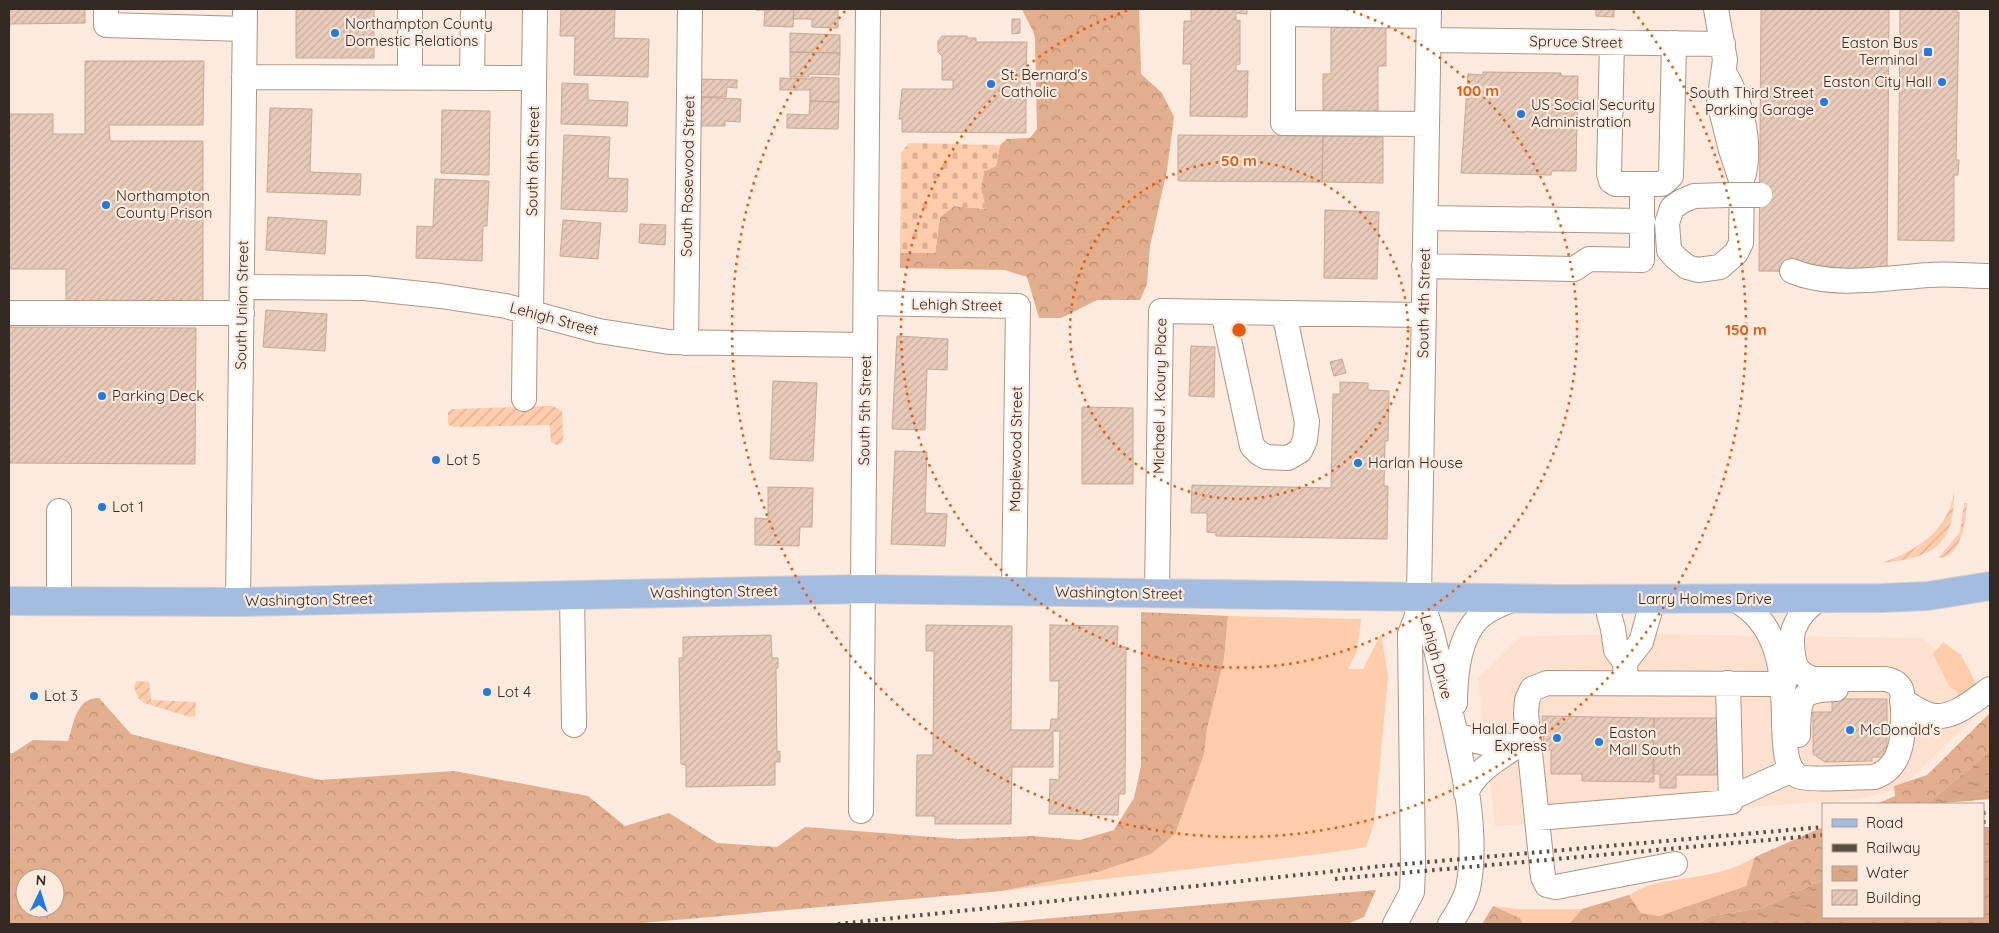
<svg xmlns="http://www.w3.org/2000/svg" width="1999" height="933" font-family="Quicksand,sans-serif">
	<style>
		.built { fill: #fee0ce }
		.grass { fill: #ffccac }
		.forest { fill: url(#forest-crowns); fill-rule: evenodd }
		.cemetery { fill: url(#cemetery-stones) }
		.garden { fill: url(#garden-furrows) }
		.water { fill: url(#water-ripples) }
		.pier { fill: #fceadf }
		.building { fill: url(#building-hatch); stroke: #c5a997 }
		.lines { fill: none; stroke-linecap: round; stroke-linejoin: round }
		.minor-casing { stroke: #b09583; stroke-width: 26 }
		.major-casing { stroke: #d2d0ce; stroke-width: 30 }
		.minor { stroke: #fff; stroke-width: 24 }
		.major { stroke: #a3bcdf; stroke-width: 28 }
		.rail { stroke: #5b4e47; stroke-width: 4; stroke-dasharray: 2.5 5; stroke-linecap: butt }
		.minor-bridge-casing { stroke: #b09583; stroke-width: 26; stroke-linecap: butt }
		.minor-bridge { stroke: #fff; stroke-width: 24 }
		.ring { fill: none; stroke: #e8590c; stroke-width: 2.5; stroke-dasharray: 2.5 5 }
		.poi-dot { fill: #2179e3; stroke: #fceadf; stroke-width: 2 }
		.labels { text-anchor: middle; stroke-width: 4.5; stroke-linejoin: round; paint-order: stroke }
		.poi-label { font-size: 15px; fill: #342922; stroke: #fceadf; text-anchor: start }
		.street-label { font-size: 15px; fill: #342922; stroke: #fceadf }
		.centre { fill: #e8590c; stroke: #fceadf; stroke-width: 2.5 }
		.ring-label { font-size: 15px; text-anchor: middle; font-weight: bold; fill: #e8590c; stroke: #fceadf; stroke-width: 4.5; stroke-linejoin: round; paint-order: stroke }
	</style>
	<defs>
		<pattern id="forest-crowns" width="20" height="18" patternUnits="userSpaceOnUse" patternTransform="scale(1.25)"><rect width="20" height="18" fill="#e3ae8d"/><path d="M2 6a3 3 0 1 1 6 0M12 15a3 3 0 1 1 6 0" fill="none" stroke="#b98e73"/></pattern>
		<pattern id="cemetery-stones" width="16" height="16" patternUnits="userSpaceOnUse" patternTransform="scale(1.25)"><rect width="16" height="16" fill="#ffccac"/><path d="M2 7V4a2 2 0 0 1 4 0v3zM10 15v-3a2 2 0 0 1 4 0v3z" fill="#dbaf94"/></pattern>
		<pattern id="garden-furrows" width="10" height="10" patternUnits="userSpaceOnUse" patternTransform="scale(1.25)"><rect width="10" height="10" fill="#ffccac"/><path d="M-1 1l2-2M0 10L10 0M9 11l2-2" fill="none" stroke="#dbaf94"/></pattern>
		<pattern id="water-ripples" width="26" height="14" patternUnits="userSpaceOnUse" patternTransform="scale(1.25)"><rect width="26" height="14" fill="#dca786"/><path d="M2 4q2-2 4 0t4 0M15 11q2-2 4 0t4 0" fill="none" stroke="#b3886d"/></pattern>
		<pattern id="building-hatch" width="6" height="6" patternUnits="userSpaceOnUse" patternTransform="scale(1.25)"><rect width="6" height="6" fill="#e7cab8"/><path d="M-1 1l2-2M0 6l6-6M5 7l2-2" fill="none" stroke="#c7ae9e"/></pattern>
	</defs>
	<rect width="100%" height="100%" fill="#fceadf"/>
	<path class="built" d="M1640,634L1923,638L1948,660L1975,717L1899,789L1859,799L1495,826L1478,679L1522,636Z"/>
	<path class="grass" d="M1228,616L1361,619L1357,651L1348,669H1363L1381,634L1388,677L1374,823L1366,847L1320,854L1002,891L1098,872L1204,754L1207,729L1224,659Z
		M1943,642L1961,655L1979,689L1961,702L1956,690L1950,688L1933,654Z
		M1755,857L1746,886L1659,916L1641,913L1629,895C1637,891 1645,886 1654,884C1688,876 1724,877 1755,857Z
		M1493,906L1517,909H1582L1569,924H1523L1520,918Z"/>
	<path class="forest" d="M1022,9H1139L1141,74L1162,93L1174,117L1167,170L1150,246L1147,284L1140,300H1097L1061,318H1039L1027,277L1005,270L900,268V253H935L940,217L954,206L986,209L981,189L984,171L996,166L1000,145L1007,139L1030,138L1037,129L1035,39C1033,27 1026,20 1022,9Z
		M1141,612L1228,616L1224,659L1207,729L1204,754L1175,834L1151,854L1098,872L1002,891L631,924H9V753H13L33,740L68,741C74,723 76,698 99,698L131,734L247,764L320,780L454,771L588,796L625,826L669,813L717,843L777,847L805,827L959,839L1032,836L1080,840L1114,830L1134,798L1141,766ZM25,878H55V908H25Z
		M1990,713V748L1981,759L1927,804H1876L1895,796L1894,786L1927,775Z
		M1823,827V880L1762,908L1711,916L1697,924H1569L1582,909L1629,895L1641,913L1659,916L1746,886L1755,857Z
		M1376,890L1364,917L1347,924H983Z
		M1493,906L1520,918L1523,924H1482Z"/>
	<path class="cemetery" d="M909,143L1000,145L996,166L984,171L981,189L986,209L954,206L940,217L935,253H900L901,153Z"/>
	<path class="garden" d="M553,406L562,411L563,440L562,443L557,445L551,442L550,425L453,427L448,424V412L453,409Z
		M1954,491C1954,547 1934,557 1881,563C1916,551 1949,531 1954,491Z
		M1964,503H1967C1966,520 1962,558 1938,558L1960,532Z
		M136,681L149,682L151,700L196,702L195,716L190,717L144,703L138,698L134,687Z"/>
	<path class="water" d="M1990,748V924H1697L1711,916L1762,908L1823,880V917H1983V804H1927L1981,759Z"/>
	<path class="pier" d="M1990,799V827H1983V804H1931Z"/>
	<path class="building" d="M9,9H85V23L10,24L9,38Z
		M296,9H374V58H296Z
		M561,9H615L614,38L649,39L648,77L574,75L575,36H560Z
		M794,9H838V28L812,27V19H793Z
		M794,9L793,27L764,26L765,10H756Z
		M1191,9H1247V14L1236,13V21L1240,20V64L1236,65V71H1248L1247,117L1190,116L1191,64H1183L1184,21H1191Z
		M1596,9H1614V17L1596,16Z
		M1761,9H1889L1887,272L1759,271Z
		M1900,9H1957V13L1959,12L1956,160H1959L1958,175H1954V241L1898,240Z
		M1012,19H1020V33L1012,34Z
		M1331,24H1386V66H1378V117H1323V74H1331Z
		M790,33L840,35V53L790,52Z
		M942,36H967V38H976V42H1027L1026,78H1030V96H1026V133L902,132V119H899L902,89H953V80H942V56L938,52V41Z
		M790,52L840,53L839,75L809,74V77H790Z
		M85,61H204L203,125H109L110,141H203V305L66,304V269H9V114H53V134H85Z
		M1483,72L1561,73V76H1578L1576,171H1552L1551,175L1461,173L1468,74L1483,75Z
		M811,77L839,78V102L810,101V90H780V78L811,79Z
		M699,79L737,80V88L727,87L726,97H699Z
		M562,83L588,84V100L628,102L627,126L561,124Z
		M699,97L741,99L740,122L725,121V126H698Z
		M810,101L839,102L838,129L787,128V114L809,115Z
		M270,108L312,109L310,172L361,174L360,195L267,192Z
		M442,110L490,111L489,175L441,173Z
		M564,135L610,137L608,178L628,179L627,212L561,209Z
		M1178,135L1323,136L1322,182L1178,181Z
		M1323,136L1383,137V183L1322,182Z
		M435,179L489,181L487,226H483L482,261L416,258L417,226L433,227Z
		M1325,210L1379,212L1377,279L1324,278Z
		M268,217L327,221L325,254L266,250Z
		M563,220L601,223L598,259L560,256Z
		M640,224L666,225L665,245L639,243Z
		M266,310L327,314L325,351L263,347Z
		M9,327L196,328L195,464L9,463Z
		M897,336L948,339L947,370L927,369L925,430L892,429Z
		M1191,346L1215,347L1214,397L1189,396Z
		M1342,359L1346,373L1334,376L1330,362Z
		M773,381L817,383L813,461L770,459Z
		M1340,382L1368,383V390L1389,391L1388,441H1385L1384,486H1388L1387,539L1216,536V533L1207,532V513H1191L1192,485L1331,488L1333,394H1340Z
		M1082,407L1133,408V484H1082Z
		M895,451L927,452L925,513L947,514L945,546L891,544Z
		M768,487L813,488L812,527H800L799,546L755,545V518L768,519Z
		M926,625L1012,626L1011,730H1050L1051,719H1058L1059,681H1050V625L1118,626L1117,647H1126L1125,794H1119L1118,815L1049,814L1050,779L1059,780L1060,731H1053V767H1012L1011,824H935V816H916L917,755H933L934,651H926Z
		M771,635L772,658H778V668H776L777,752L780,751V762H775V785L686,787V765L681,764L679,658H683V637Z
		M1832,699H1887V749H1884V757H1872V761L1825,762L1813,754V712H1832Z
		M1542,716L1654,718V782L1582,781V774H1551V750H1544Z
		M1654,718H1721V775H1676V788H1660V774H1653Z"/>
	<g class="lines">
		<defs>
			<path id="minor" d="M106,9V25L245,29
				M1716,9L1725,60L1719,102L1731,150L1742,183L1741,243L1736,253L1720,267L1698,270L1687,267L1676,258L1669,250L1667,223L1672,208L1682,201L1694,196L1727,195
				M1429,40L1723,44
				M1612,42L1609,174L1611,181L1616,184H1662L1671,176L1674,43
				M1724,72C1741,101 1751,141 1744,174
				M244,77L534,78
				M410,77V9
				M472,77L473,9
				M1427,124L1283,123V14L1429,16
				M1426,218L1643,221
				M1424,266L1574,269L1589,259L1642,260V184
				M1792,271C1831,288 1887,278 1929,275C1949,273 1970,276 1990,276
				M243,287L365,288L441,296L506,306L599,331L669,342L865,345
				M866,303L1018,306L1014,591
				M1223,312L1252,446L1259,453L1266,457L1288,458L1300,451L1305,440L1307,422L1284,313
				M9,313H242
				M531,313L535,9
				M686,343L690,9
				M524,399L525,311
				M59,511V601
				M1157,593L1161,311L1424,315
				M572,595L574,725
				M1419,597C1432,625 1437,655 1444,684C1458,745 1479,820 1469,883C1467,898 1458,912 1450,924
				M1605,599L1613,629L1616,650L1625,662L1626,683
				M1734,599C1813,641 1765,756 1798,776C1807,781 1859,777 1874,777C1903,768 1904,734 1903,708C1902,701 1904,691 1899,686C1895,681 1890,680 1885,679H1813C1807,676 1801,675 1797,668C1792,659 1790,635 1795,626C1800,614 1808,607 1818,599
				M238,602L245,9
				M1625,662L1641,642L1653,600
				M1902,701C1911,705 1921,713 1930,715C1952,721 1974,700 1990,689
				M1455,703C1455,675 1459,633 1482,615C1492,607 1503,603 1514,599
				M1456,735C1481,743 1503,749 1529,744
				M1798,735C1799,699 1797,690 1836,689
				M1466,793C1476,770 1496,761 1516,746
				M1731,798L1792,770
				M861,811L868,9
				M1537,818L1731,802L1728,683
				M1675,864L1556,887L1547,885L1543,877L1526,714L1527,700L1532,689L1547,683L1784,684
				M1395,924L1412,892L1413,867L1410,634L1417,616L1419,597L1429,9"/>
			<path id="major" d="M9,601L238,602L863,589L1559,599L1882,598L1928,596L1990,586"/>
		</defs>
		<use href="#minor" class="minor-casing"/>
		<use href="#major" class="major-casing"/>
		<use href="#minor" class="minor"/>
		<use href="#major" class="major"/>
		<path class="rail" d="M1983,813L1990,812
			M1983,822H1990
			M1335,879L1823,835
			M838,924L1383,866L1823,827"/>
		<defs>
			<path id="minor-bridge" d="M1727,195H1760"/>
		</defs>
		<use href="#minor-bridge" class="minor-bridge-casing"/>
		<use href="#minor-bridge" class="minor-bridge"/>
	</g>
	<g class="ring">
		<circle cx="1239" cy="330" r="169"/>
		<path d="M1346 9A338 338 0 1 1 1132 9"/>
		<path d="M1633 11A507 507 0 1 1 845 11"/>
	</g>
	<g class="poi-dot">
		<circle cx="335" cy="33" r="5"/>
		<rect x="1923" y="47" width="10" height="10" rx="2.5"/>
		<circle cx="1942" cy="82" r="5"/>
		<circle cx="991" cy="84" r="5"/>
		<circle cx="1824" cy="102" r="5"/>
		<circle cx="1521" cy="114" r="5"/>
		<circle cx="106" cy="205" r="5"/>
		<circle cx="102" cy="396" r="5"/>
		<circle cx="436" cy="460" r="5"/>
		<circle cx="1358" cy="463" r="5"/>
		<circle cx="102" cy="507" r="5"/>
		<circle cx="487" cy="692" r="5"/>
		<circle cx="34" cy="696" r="5"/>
		<circle cx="1850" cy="730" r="5"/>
		<circle cx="1557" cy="738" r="5"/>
		<circle cx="1599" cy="742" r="5"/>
	</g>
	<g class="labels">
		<g class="poi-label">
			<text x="345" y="29">Northampton County<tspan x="345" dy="17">Domestic Relations</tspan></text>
			<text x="1918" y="48" text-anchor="end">Easton Bus<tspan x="1918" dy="17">Terminal</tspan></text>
			<text x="1001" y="80">St. Bernard's<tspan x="1001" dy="17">Catholic</tspan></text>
			<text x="1932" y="87" text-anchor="end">Easton City Hall</text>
			<text x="1814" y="98" text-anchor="end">South Third Street<tspan x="1814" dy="17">Parking Garage</tspan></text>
			<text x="1531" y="110">US Social Security<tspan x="1531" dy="17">Administration</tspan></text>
			<text x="116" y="201">Northampton<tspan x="116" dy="17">County Prison</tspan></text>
			<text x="112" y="401">Parking Deck</text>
			<text x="446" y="465">Lot 5</text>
			<text x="1368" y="468">Harlan House</text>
			<text x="112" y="512">Lot 1</text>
			<text x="497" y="697">Lot 4</text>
			<text x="44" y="701">Lot 3</text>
			<text x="1547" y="734" text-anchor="end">Halal Food<tspan x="1547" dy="17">Express</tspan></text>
			<text x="1860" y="735">McDonald's</text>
			<text x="1609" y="738">Easton<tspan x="1609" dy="17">Mall South</tspan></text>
		</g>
		<g class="street-label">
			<text transform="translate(1576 42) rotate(1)" y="5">Spruce Street</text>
			<text transform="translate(533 161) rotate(-89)" y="5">South 6th Street</text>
			<text transform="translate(688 176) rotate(-89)" y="5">South Rosewood Street</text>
			<text transform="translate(1424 303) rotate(-89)" y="5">South 4th Street</text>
			<text transform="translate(242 305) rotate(-89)" y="5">South Union Street</text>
			<text transform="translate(957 305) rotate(1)" y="5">Lehigh Street</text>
			<text transform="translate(554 319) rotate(15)" y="5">Lehigh Street</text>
			<text transform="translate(1160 396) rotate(-89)" y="5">Michael J. Koury Place</text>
			<text transform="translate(865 410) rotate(-89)" y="5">South 5th Street</text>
			<text transform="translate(1016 449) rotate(-89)" y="5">Maplewood Street</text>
			<text transform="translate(714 592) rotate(-1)" y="5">Washington Street</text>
			<text transform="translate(1119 593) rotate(1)" y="5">Washington Street</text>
			<text x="1705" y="604">Larry Holmes Drive</text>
			<text transform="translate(309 600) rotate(-1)" y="5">Washington Street</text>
			<text transform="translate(1436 657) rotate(75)" y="5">Lehigh Drive</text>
		</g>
	</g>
	<circle cx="1239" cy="330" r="8" class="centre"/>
	<g class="ring-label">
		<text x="1478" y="96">100 m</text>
		<text x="1239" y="166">50 m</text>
		<text x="1746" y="335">150 m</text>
	</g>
	<rect width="1999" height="933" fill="none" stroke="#342922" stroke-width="20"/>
	<rect x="1822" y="803" width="162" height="115" fill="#fceadf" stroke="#ac9d93"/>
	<rect x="1832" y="819" width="25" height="8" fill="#a3bcdf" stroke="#ac9d93"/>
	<text x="1866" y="828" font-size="15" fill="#342922">Road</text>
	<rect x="1832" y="844" width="25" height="8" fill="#5b4e47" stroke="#ac9d93"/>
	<text x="1866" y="853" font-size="15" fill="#342922">Railway</text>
	<rect x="1832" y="866" width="25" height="15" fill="url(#water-ripples)" stroke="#ac9d93"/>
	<text x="1866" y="878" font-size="15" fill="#342922">Water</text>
	<rect x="1832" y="890" width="25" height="15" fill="url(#building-hatch)" stroke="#ac9d93"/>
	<text x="1866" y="903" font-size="15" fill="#342922">Building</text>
	<g transform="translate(40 893) rotate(4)"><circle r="24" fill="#fceadf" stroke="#ac9d93"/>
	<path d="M0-4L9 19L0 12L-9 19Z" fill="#2179e3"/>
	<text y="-8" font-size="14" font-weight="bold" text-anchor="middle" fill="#342922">N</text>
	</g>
</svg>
